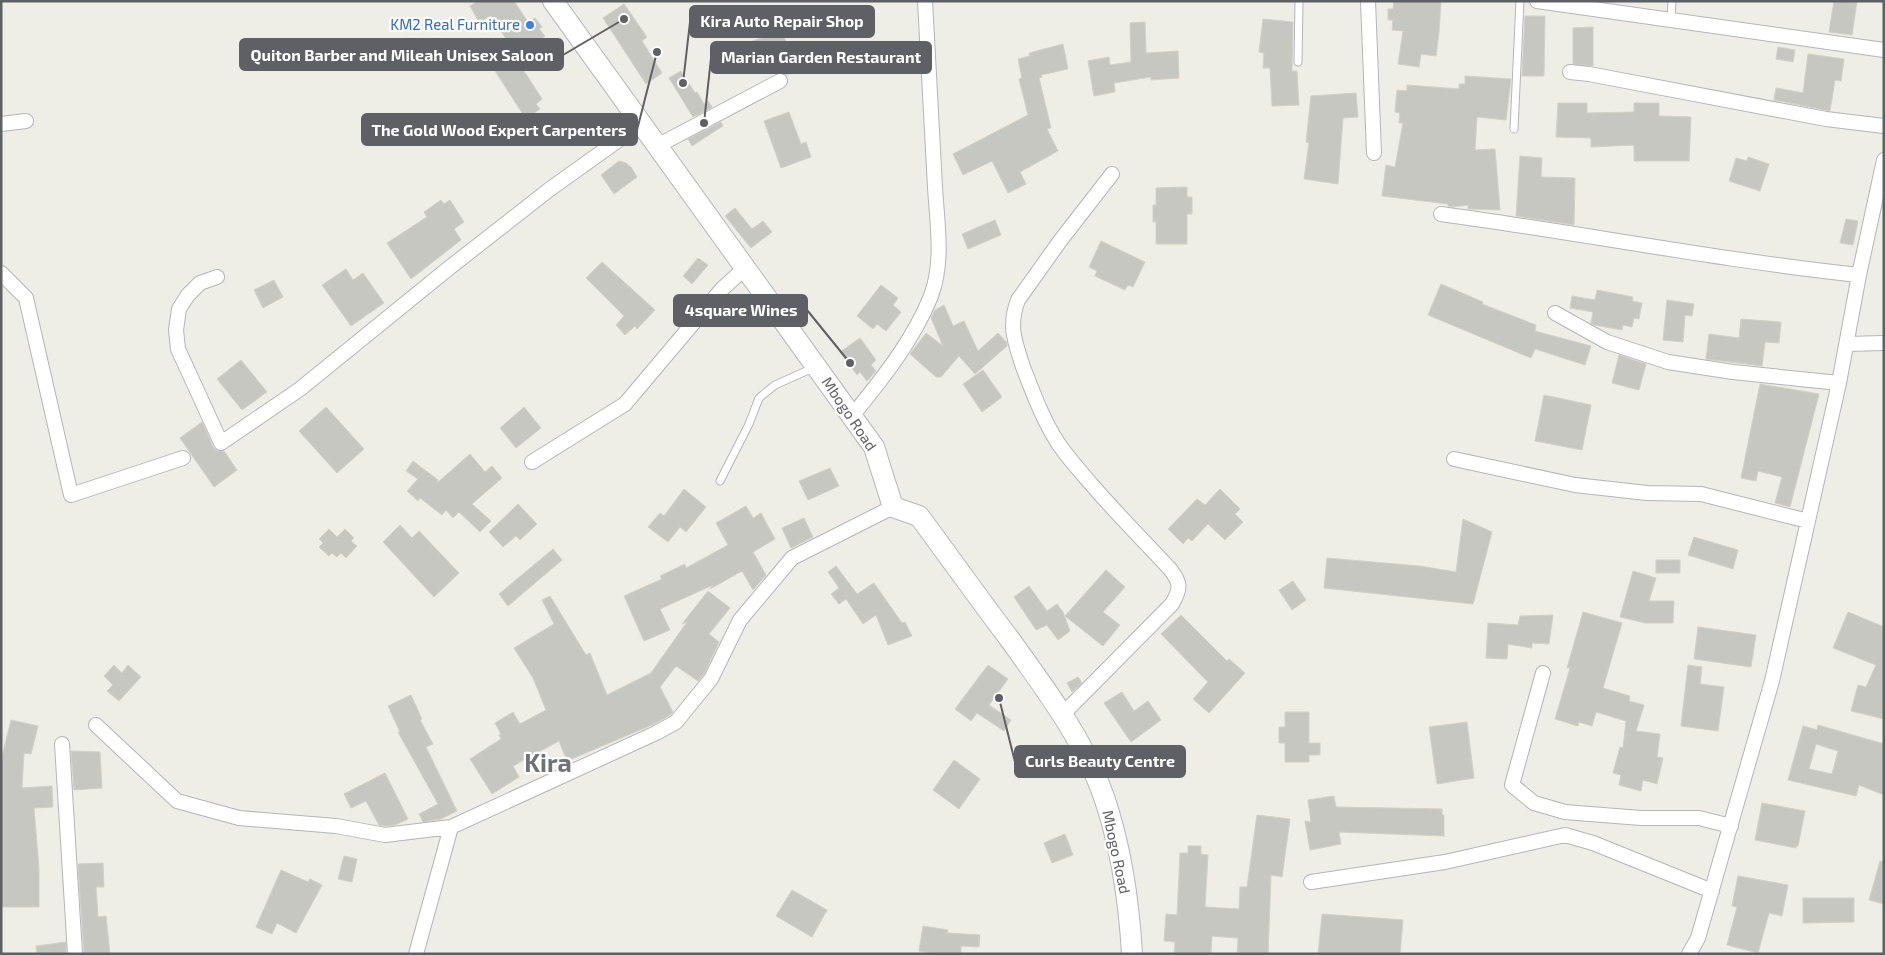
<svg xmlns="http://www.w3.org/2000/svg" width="1885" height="955" font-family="'Exo 2',sans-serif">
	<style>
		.building { fill: #c7c7c1; stroke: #d3d0c5; fill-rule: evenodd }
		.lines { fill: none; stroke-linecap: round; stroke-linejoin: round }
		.lane-casing { stroke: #b3b5b9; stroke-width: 9 }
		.street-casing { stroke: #b3b5b9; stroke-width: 16 }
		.secondary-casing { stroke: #b5b7bc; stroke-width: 22 }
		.lane { stroke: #fff; stroke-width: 7 }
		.street { stroke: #fff; stroke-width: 14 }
		.secondary { stroke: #fff; stroke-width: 20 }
		.shop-dot { fill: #3f7fe0; stroke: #fff; stroke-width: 2 }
		.labels { text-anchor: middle; stroke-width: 4.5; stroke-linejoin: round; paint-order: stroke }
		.shop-label { font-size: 15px; fill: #366cbe; stroke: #fff; text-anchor: end }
		.street-label { font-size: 15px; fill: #5e6065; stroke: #fff }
		.town-label { font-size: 25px; font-weight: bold; fill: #6f7277; stroke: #fff }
		.leader { fill: none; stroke: #5e6065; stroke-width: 2 }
		.callout-dot { fill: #5e6065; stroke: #fff; stroke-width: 2 }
		.callout { fill: #5e6065; stroke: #5e6065; stroke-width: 2 }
		.callout-label { font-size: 16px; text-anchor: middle; font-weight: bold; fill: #fff }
	</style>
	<rect width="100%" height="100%" fill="#eeede6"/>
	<path class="building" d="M478,1H514L528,22L535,18L542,27L539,29L545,36L515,57L542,99L536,104L540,109L526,119L488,60L510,45L491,16L479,22L470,6Z
		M1394,1H1441L1439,33L1436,56L1421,54L1419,67L1398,64L1403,31L1392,30L1393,20H1388V9H1393Z
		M1834,1H1857L1852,35L1829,32Z
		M624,4L647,37L642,41L662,73L646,84L603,18Z
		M1525,16H1545L1544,76H1522Z
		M1263,19L1293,22L1292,71H1297L1299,105L1272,106L1270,68H1263L1264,53L1259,52Z
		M1145,22L1146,53L1178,51L1179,78L1151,80V77L1114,83L1115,92L1094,96L1088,61L1109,57L1110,65L1131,62L1130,23Z
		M1593,27V66L1573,64V28Z
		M782,31L796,72L786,75L779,72L775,59L736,72L729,49Z
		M1063,44L1068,69L1041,75L1042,77L1039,78L1051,128L1047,129L1058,151L1020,172L1026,184L1008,193L992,161L963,175L953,154L1028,115L1019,79L1022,78L1018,59L1030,56L1029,53Z
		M1778,47L1795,50L1793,62L1776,59Z
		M1808,54L1844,59L1841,81L1835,80L1830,111L1774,100L1776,88L1803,93Z
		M681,71L695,93L697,92L704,104L708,101L712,107L693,117L669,78Z
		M1465,76L1511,79L1506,120L1477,117L1475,150L1495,149L1500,210L1471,209H1468V205L1452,207L1448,206V204L1382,196L1386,165L1395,167L1403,123H1399L1400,113L1395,112L1397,90L1407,91V85L1459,89V84H1465Z
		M1356,93L1358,117L1343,118L1338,184L1304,179L1309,143L1306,142L1311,96Z
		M1558,103H1587V113L1634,112V103H1659V116L1691,117L1689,161H1634V145L1591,147V138L1556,137Z
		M789,112L801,144L806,142L811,157L781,168L764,121Z
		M721,122L723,126L692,146L688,139Z
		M1520,156L1542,158L1541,177L1575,178L1574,225L1516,216Z
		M1748,157L1769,164L1760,191L1729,181L1736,158L1747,161Z
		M619,161L626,163L631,167L637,177L614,194L601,175Z
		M1187,187V197H1192V214H1187V244H1156V221L1153,222V205H1156V188Z
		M441,200L444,204L450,200L464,222L454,229L461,240L411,279L387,243L427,217L424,212Z
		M735,208L752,229L763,221L772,232L751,248L725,216Z
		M1846,219L1858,221L1853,245L1840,243Z
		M995,220L1001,235L968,249L962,234Z
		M1101,241L1145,262L1133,287L1128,285L1125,290L1095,276L1097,271L1089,267Z
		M698,258L708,265L692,284L683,276Z
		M602,262L655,310L637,329L635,326L625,335L616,325L624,316L586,278Z
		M346,269L353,280L363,273L384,303L351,326L322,285Z
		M274,280L283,297L263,308L254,290Z
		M1441,284L1483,302L1482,304L1536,325L1535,331L1591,346L1585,365L1535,349L1531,358L1428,315Z
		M881,285L898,298L893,305L901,312L886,331L877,324L873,329L857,316Z
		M1597,290L1633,297L1632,301L1642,303L1639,319L1634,318L1632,327L1623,325L1622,330L1594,325L1591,323L1593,312L1570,308L1572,296L1595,300Z
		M1667,300L1694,304L1692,316L1685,315L1683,342L1663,340Z
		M944,305L953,326L964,321L978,351L998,333L1007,343V346L975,374L959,356L941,377H936L910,354L926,333L943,346L931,318L935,310Z
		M1741,319L1781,322L1779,343L1765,342L1762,366L1706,359L1709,334L1739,338Z
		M860,338L876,360L871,365L876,371L867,381L860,372L857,375L840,352Z
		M1619,355L1646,364L1639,390L1612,383Z
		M241,360L267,392L242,410L217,379Z
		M983,370L1002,397L982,412L963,384Z
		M1760,384L1819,394L1790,507L1775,503L1782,477L1758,471L1756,481L1741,478Z
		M1544,395L1591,405L1582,450L1535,441Z
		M326,407L364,449L337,473L299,431Z
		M524,407L541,428L516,448L500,428Z
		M202,422L213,447L217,451H224L237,470L214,487L180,438Z
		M470,454L485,472L492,466L502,478L472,504L491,521L480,532L459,512L453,518L446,510L442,515L420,498L418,501L407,491L418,479L406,471L413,461L438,480L437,483Z
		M830,468L839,486L808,500L799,481Z
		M684,489L706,507L686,532L680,527L668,542L648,527L660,513L664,516Z
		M1220,489L1240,509L1235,514L1243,522L1225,540L1208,524L1192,541L1188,538L1183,544L1168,529L1197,499L1205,505Z
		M518,504L537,524L520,540L516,536L503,547L489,532Z
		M746,506L753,518L761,513L775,539L753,552L766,575L753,590L742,571L710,589L713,585L660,609L670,630L644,641L624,596L662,579L660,576L685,564L686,568L728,545L716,523Z
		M804,518L813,537L791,548L782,528Z
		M1463,519L1492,532L1473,604L1324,588L1327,558L1419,566L1456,572Z
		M400,525L412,538L419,531L459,573L434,597L383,542Z
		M329,529L337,537L345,529L354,538L351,541L357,546L346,558L341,553L337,557L332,553L329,556L319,547L323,543L319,539Z
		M1694,537L1738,550L1733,569L1688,555Z
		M553,549L562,560L508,606L499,594Z
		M1656,560H1680V573H1656Z
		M836,566L857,594L874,583L902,623L905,622L912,636L888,645L876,615L863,624L846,599L839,604L831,594L839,588L828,572Z
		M1106,570L1125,587L1103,612L1120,625L1103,646L1065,616Z
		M1633,571L1656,578L1649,601H1674L1673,623H1645L1620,617Z
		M1293,581L1306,600L1292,610L1279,590Z
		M1029,586L1047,611L1057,604L1063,612L1070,631L1058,640L1047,625L1036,630L1014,597Z
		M708,591L730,608L709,634L719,642L704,674L698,681L676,666L660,687L673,712L670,715L654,724L567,761L559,741L513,766L519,777L492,794L470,759L501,739L499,735L501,734L495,723L513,712L520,724L546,710L533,678L514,648L554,624L542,600L550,596L586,655L590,653L607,695L651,673L687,622L682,624Z
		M1583,612L1622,623L1603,688L1630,696L1629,701L1644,705L1636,731L1660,734L1657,757L1663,758L1657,784L1643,780L1641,791L1619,785L1621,775L1613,773L1620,747L1623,748L1626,721L1596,712L1592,726L1579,722L1578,726L1555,719L1570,668H1567Z
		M1848,612L1884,627V719L1851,711L1858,685L1866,687L1876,665L1833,648Z
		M1181,615L1227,661L1229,659L1245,673L1209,713L1193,699L1208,682L1161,634Z
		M1553,615L1549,644L1532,643V648L1508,644L1507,659L1486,658L1488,623L1518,625L1520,616Z
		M1698,627L1756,635L1751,667L1694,659Z
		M114,665L122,673L128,665L141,677L119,701L107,691L113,685L104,676Z
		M988,665L1008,679L989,705L1011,720L1004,731L977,713L971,721L955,709Z
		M1688,665L1702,667L1700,684L1724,687L1718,731L1681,726Z
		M1078,677L1082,683L1072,692L1067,683Z
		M1122,692L1134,711L1148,701L1161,720L1131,742L1104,703Z
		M411,695L422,719L420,720L433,744L426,747L457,811L441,819L423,822L419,814L438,804L398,732H400L388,706Z
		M1285,712H1309V743H1320V755H1309V762H1285V743H1279V727H1285Z
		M11,720L38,726L31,754L24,753L22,788L52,786L53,807L34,808L39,869V907H1V761Z
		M1467,722L1474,778L1437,784L1429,727Z
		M1818,725L1884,744V795L1859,785L1856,796L1788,780L1803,726L1817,730ZM1816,744L1838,751L1832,774L1809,769Z
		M71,751L100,752L102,788L74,790Z
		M954,760L980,779L959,809L933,790Z
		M385,773L408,819L395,825L385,826L379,825L366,801L351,808L344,794Z
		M1334,796L1336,807L1442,809V815H1444V836L1339,832L1341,844L1310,850L1305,821L1311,822L1308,800Z
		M1762,803L1805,811L1798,846H1796V848L1755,840Z
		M1257,815L1290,819L1282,877L1271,875L1268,954H1237L1238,938L1212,936L1211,954H1174L1175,942L1164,941L1166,914L1177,915L1180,853H1188V846H1201V854L1208,855L1205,907L1239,909L1240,887H1247Z
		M1065,834L1073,855L1052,863L1044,843Z
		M344,856L357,859L352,882L338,879Z
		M1880,861L1884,862V904L1869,900Z
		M103,863L104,887H96L98,917L106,916L110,954H84L78,864Z
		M281,870L308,882L310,879L322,885L296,933L277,923L272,934L256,927Z
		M1738,876L1788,885L1782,916L1769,913L1758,953L1727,945L1737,907L1732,906Z
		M792,890L827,910L812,937L776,916Z
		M1803,898H1854V922L1803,923Z
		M1322,914L1403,920L1400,954H1318Z
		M923,926L948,930L947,933L980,935L979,947L961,946V954H937L919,951Z
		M66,942V954H37L36,946Z"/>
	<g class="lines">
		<defs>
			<path id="lane" d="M1671,19L1672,1
				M1298,62L1299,1
				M1514,129L1520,1
				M720,481L749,424L759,398L775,385L813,368"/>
			<path id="street" d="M1368,1L1374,153
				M1537,1L1884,50
				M1570,72L1589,74L1826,119L1884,126
				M1,124L26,121
				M657,146L780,81
				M1441,214C1580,233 1719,260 1859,275
				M1,273L26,298L71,495L183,458
				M217,277L200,283L188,295L179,309L176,330L178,349L221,443L300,389L449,268L550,189L641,124
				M1555,313L1607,342L1668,362L1733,372L1839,383
				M1847,344L1884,343
				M852,416C882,379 913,341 931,296C944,261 937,223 935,187C932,125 928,63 925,1
				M1454,459L1575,485L1647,493L1701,494L1808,521
				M532,462L625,404L722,289L745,268
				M1543,673L1512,785L1534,803L1565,812L1641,818H1699L1731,826
				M1062,715L1172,604C1181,588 1181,583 1170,569C1144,541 1117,514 1092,485C1080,471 1068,458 1058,443C1043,420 1033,393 1023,367C1015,342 1008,326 1018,300L1060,241L1112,174
				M96,725L177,801L239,818L336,826L385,835L451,827L656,733L676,722L711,679L740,620L792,558L893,507
				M62,744L75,954
				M1311,882L1445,862L1565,835L1593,843L1712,891
				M416,954L451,827
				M1689,954L1698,938L1772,681L1839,383L1859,275L1884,160"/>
			<path id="secondary" d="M553,1L874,447L893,507L919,516C950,558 980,600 1011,641C1046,690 1084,740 1104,797C1121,847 1129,901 1132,954"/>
		</defs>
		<use href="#lane" class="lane-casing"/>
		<use href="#street" class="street-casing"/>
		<use href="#secondary" class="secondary-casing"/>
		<use href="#lane" class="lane"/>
		<use href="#street" class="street"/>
		<use href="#secondary" class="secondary"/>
	</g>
	<circle class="shop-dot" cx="530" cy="25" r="5"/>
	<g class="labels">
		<g class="shop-label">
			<text x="520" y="30">KM2 Real Furniture</text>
		</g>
		<g class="street-label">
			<text transform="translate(849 414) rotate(56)" y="5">Mbogo Road</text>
			<text transform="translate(1116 852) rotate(78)" y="5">Mbogo Road</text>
		</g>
		<g class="town-label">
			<text x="548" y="772">Kira</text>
		</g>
	</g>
	<path class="leader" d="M683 83L690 22M624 19L563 55M704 123L711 58M657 52L637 130M850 363L807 310M999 698L1015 762"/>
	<g class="callout-dot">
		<circle cx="683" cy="83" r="5"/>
		<circle cx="624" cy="19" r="5"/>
		<circle cx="704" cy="123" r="5"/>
		<circle cx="657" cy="52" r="5"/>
		<circle cx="850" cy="363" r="5"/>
		<circle cx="999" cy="698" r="5"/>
	</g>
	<g class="callout">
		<rect x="690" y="6" width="184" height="31" rx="5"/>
		<rect x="240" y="39" width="323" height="31" rx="5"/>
		<rect x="711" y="42" width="220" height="31" rx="5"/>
		<rect x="362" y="114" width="275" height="31" rx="5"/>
		<rect x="674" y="295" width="133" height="31" rx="5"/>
		<rect x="1015" y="746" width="170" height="31" rx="5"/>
	</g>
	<g class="callout-label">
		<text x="782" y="27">Kira Auto Repair Shop</text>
		<text x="402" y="61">Quiton Barber and Mileah Unisex Saloon</text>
		<text x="821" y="63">Marian Garden Restaurant</text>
		<text x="499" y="136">The Gold Wood Expert Carpenters</text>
		<text x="741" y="316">4square Wines</text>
		<text x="1100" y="767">Curls Beauty Centre</text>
	</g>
	<rect width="1885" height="955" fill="none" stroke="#5e6065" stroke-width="5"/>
</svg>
